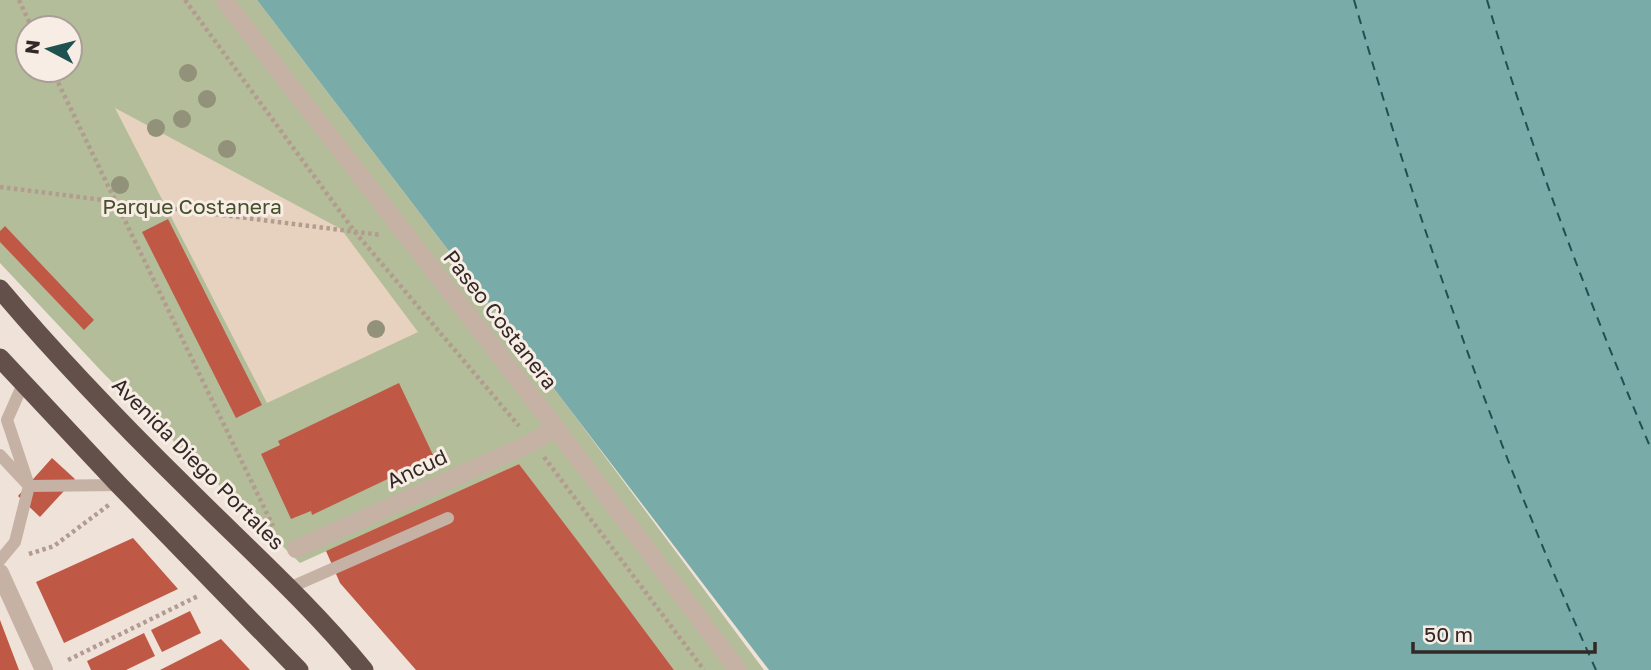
<svg xmlns="http://www.w3.org/2000/svg" width="1651" height="670" font-family="'Golos Text',sans-serif">
	<style>
		.green { fill: #b4bd99; fill-rule: evenodd }
		.plaza { fill: #e7d2bf }
		.water { fill: #79aba9 }
		.lines { fill: none; stroke-linecap: round; stroke-linejoin: round }
		.ferry { stroke: #1e5150; stroke-width: 2; stroke-dasharray: 9 7; stroke-linecap: butt }
		.building { fill: #bf5946 }
		.path { stroke: #b29b8f; stroke-width: 4.5; stroke-dasharray: 3.5 3.5; stroke-linecap: butt }
		.service { stroke: #c6b1a5; stroke-width: 12 }
		.pedestrian { stroke: #c6b1a5; stroke-width: 18 }
		.minor { stroke: #c6b1a5; stroke-width: 18 }
		.trunk { stroke: #64504a; stroke-width: 19 }
		.tree { fill: #929179 }
		.labels { text-anchor: middle; stroke-width: 6; stroke-linejoin: round; paint-order: stroke }
		.park-label { font-size: 21px; fill: #454f2b; stroke: #f8ede4 }
		.street-label { font-size: 21px; fill: #322926; stroke: #f8ede4 }
	</style>
	<rect width="100%" height="100%" fill="#efe2d8"/>
	<path class="green" d="M0,0H257L574,415L764,670H674L519,464L300,563L106,376L0,263ZM28,28H70V70H28Z"/>
	<path class="plaza" d="M115,108L341,229L418,332L267,403Z"/>
	<path class="water" d="M257,0H1651V670H769Z"/>
	<g class="lines">
		<path class="ferry" d="M1354,0C1420,229 1498,453 1596,670
			M1487,0C1532,153 1589,302 1651,449"/>
	</g>
	<path class="building" d="M168,219L262,405L236,418L142,232Z
		M5,226L94,320L84,330L0,242V231Z
		M399,383L434,457L312,515L311,511L291,519L261,454L280,445L278,441Z
		M52,458L75,479L40,517L18,496Z
		M519,464L589,556L674,670H416L340,583L326,551Z
		M133,538L178,589L64,643L36,582Z
		M190,611L201,633L162,652L151,630Z
		M0,620L19,670H0Z
		M144,633L155,656L126,670H91L87,661Z
		M221,639L250,670H160Z"/>
	<g class="lines">
		<path class="path" d="M19,0L32,28
			M185,0L355,232L519,426
			M52,70L273,526
			M0,187L381,235
			M544,457L704,670
			M29,554L54,546L110,504
			M68,660L198,596"/>
		<path class="service" d="M0,455L29,486L119,485
			M0,560L15,542L29,486L7,420L23,384
			M289,588L448,518"/>
		<path class="pedestrian" d="M224,0L555,427L738,670
			M296,549L533,442L555,427"/>
		<path class="minor" d="M0,573L44,670"/>
		<path class="trunk" d="M0,289C58,358 122,424 186,487C246,547 310,604 364,670
			M0,358L119,485L299,670"/>
	</g>
	<g class="tree">
		<circle cx="188" cy="73" r="9"/>
		<circle cx="207" cy="99" r="9"/>
		<circle cx="182" cy="119" r="9"/>
		<circle cx="156" cy="128" r="9"/>
		<circle cx="227" cy="149" r="9"/>
		<circle cx="120" cy="185" r="9"/>
		<circle cx="376" cy="329" r="9"/>
	</g>
	<g class="labels">
		<g class="park-label">
			<text x="192" y="214">Parque Costanera</text>
		</g>
		<g class="street-label">
			<text transform="translate(500 320) rotate(52)" y="7">Paseo Costanera</text>
			<text transform="translate(198 464) rotate(45)" y="7">Avenida Diego Portales</text>
			<text transform="translate(417 469) rotate(-25)" y="7">Ancud</text>
		</g>
	</g>
	<g transform="translate(49 49) rotate(277)"><circle r="33" fill="#f8ede4" stroke="#a99f98" stroke-width="2"/>
	<path d="M0-5L12 26L0 18L-12 26Z" fill="#1e5150"/>
	<text y="-10" font-size="19" font-weight="bold" text-anchor="middle" fill="#322926">N</text>
	</g>
	<path d="M1413 642v10h182v-10" fill="none" stroke="#322926" stroke-width="3.5"/>
	<text x="1424" y="642" font-size="21" fill="#322926" stroke="#f8ede4" stroke-width="5" paint-order="stroke">50 m</text>
</svg>
